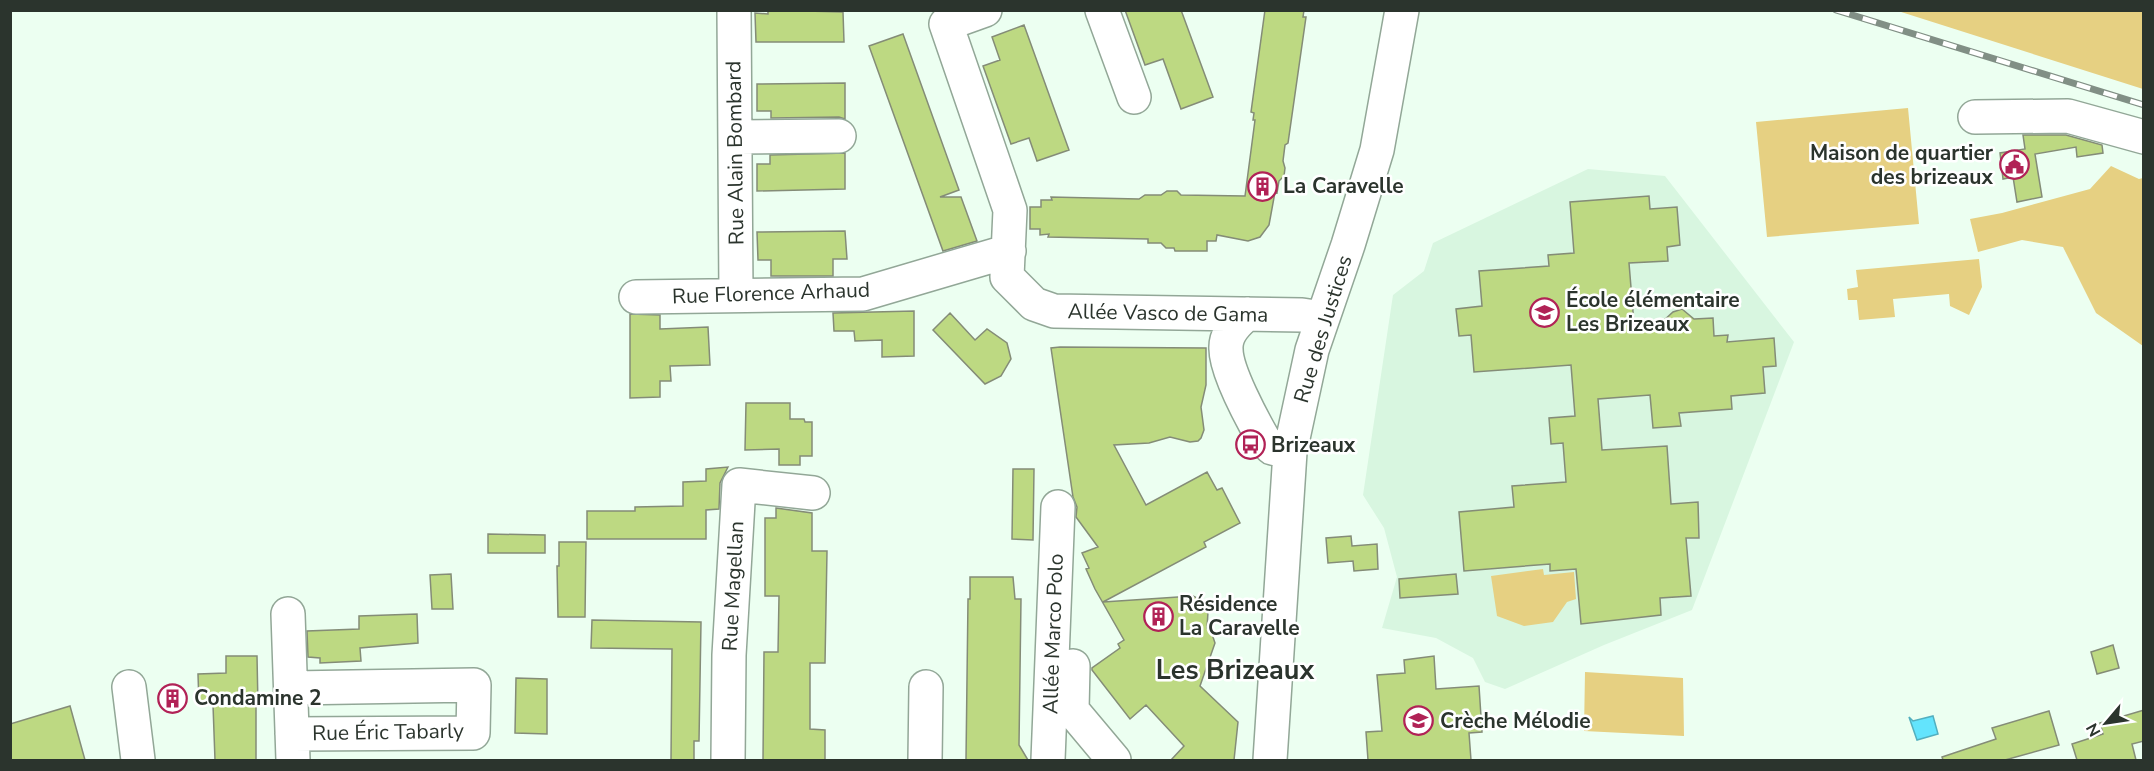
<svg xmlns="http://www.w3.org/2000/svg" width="2154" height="771" font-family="'Nunito Sans',sans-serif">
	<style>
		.built { fill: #d8f6e0 }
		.green { fill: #e6d082 }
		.water { fill: #63e4fd; stroke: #52afbf; stroke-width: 1.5 }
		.building { fill: #bdd982; stroke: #848c77; stroke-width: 1.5 }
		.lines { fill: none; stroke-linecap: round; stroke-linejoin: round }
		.minor-casing { stroke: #92a797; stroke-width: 36 }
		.minor { stroke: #fff; stroke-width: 33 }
		.rail-casing { stroke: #818f85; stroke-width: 7 }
		.rail { stroke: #fff; stroke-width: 4.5; stroke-dasharray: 14; stroke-linecap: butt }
		.labels { text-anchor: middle; stroke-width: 5; stroke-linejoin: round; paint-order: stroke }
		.street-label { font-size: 21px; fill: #2b342d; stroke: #fff }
		.poi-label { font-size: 21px; font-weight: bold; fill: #2b342d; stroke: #fff; text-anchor: start }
		.district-label { font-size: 27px; font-weight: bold; fill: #2b342d; stroke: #fff }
	</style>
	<rect width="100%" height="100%" fill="#ecfff1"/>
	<path class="built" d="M1588,169L1665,176L1794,342L1692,610L1604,645L1505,689L1485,682L1473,658L1436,638L1382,628L1397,577L1384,528L1363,495L1393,295L1424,271L1433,243Z"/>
	<path class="green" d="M1898,11H2143V89Z
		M1908,108L1919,224L1767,237L1756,122Z
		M2111,166L2139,179L2143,178V346L2096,313L2063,247L2022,240L1978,252L1970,219L2002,213L2090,189Z
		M1979,259L1982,287L1969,315L1950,306L1949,294L1893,299L1895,317L1859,320L1857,300H1848L1847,289L1858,287L1856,270Z
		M1543,569L1544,575L1574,572L1576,599L1567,602L1553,622L1524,626L1497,616L1491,576Z
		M1585,672L1683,678L1684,736L1584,731Z"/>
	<path class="water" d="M1933,716L1938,734L1917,740L1909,717L1913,721Z"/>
	<path class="building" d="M768,10L843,12L844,42H756L755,13L768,14Z
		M1125,10H1181L1213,97L1181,109L1163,59L1145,65Z
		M1265,10H1304L1303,17H1306L1288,143L1285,145L1283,161L1285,168L1284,176L1279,181L1277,193L1275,192L1269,225L1260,237L1248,241L1217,235L1216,241H1207V251H1175L1174,248H1166L1161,243H1148V239L1048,237L1049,234L1040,235V229H1030V207H1041V200H1052L1051,197L1139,199L1145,195H1161L1167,191H1177L1181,195L1245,196L1255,120H1253L1254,113L1251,112Z
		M1024,25L1069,150L1037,161L1029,138L1011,144L983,66L1000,60L992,37Z
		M903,34L959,190L940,197H961L977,241L943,251L869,46Z
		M845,83V119L839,117L771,118V111H757V84Z
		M2023,135H2066L2102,145L2103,153L2077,157L2076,147L2035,154L2042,197L2017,202L2013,177L2003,179L2000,153L2025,149Z
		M845,153V189L757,191V164H770V155Z
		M1649,196L1650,209L1677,207L1680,245L1667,247L1668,261L1629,263L1634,324L1662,322L1673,312L1682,309L1694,319L1713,318L1714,336L1728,335L1727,342L1774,338L1776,366L1763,367L1765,393L1731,396L1732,409L1679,413L1681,426L1653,428L1650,395L1598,399L1602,450L1667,446L1671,504L1698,502L1699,538H1686L1691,596L1660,598L1661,615L1581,624L1576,569L1550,571V564L1464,571L1459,512L1514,507L1512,486L1566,482L1563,443L1551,444L1549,418L1575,416L1571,365L1474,372L1471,335L1459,336L1456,309L1482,306L1479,271L1549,266L1548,255L1574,253L1570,202Z
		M845,231L847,259H833V276H771V260H758L757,232Z
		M914,311V356L882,357V340L855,341L854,331H834L833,313Z
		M950,313L975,340L987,329L1007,343L1011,359L1001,376L985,384L933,330Z
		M630,314L660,315V329L708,327L710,365L670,366L671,381H660V397L630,398Z
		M1060,347L1206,348V385L1201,407L1204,430L1201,438L1198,441L1190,442L1170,437L1149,443L1114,445L1146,505L1207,472L1217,490L1222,488L1240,523L1204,542L1206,547L1103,602L1193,596L1203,601L1208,612L1207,628L1211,631L1215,643L1200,686L1238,722L1234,760H1171L1184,746L1146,705L1130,719L1092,670V668L1120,648L1118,644L1124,640L1095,589L1086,569L1089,568L1082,553L1098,547L1076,517L1077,507L1073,497L1051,348Z
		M746,403H790V419H804L805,422H812V456H800V465H779V449L745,450Z
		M728,467L720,483L719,509L706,510V539H587V511H635V507L683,506V482L706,481V469Z
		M1013,469H1034L1033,540L1012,539Z
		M776,508L812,513V551H827L825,663H810V729L825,730V760H763L764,652H778L779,596H765V518H776Z
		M488,534L545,535V553H488Z
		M1351,536L1352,546L1377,544L1378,569L1354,571L1353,561L1328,563L1326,538Z
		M559,542H586L585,617H558L557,566H559Z
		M451,574L453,609H432L430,575Z
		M1456,574L1458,594L1400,598L1399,579Z
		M970,577H1013L1015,599H1021L1019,745L1028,760H966L968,599H970Z
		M417,614L418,643L360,648L361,661L320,663V658L308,657L307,631L359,629V616Z
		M592,620L701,622L699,741H694V760H671L672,649L591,648Z
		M2113,645L2119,668L2097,674L2091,652Z
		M226,656H257L258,706H256V760H215L213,705H199L198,674L226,673Z
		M1434,656L1436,689L1479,686L1482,732L1469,733L1471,760H1368L1366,732L1382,731L1377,675L1405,673L1404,660Z
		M516,678L547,679V734L515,733Z
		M70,706L85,760H10V724Z
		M2144,710V741L2132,744L2136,760H2077L2072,744L2103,734L2100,723Z
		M2049,711L2059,745L2005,760H1943L1942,757L1996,739L1992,728Z"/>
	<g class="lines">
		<defs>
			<path id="minor" d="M734,10L736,295
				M985,10L946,24L1010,210L1007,277L1034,304L1054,311L1302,315L1322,318
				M1102,10L1134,97
				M1975,117L2068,116L2144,137
				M735,137L839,136
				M636,297L863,294L1009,251
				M1247,314C1237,322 1225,334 1226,349C1226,371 1252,419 1264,440L1272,448L1290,452
				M288,614L293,760
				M1073,666L1072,710L1114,760
				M129,687L138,760
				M292,688L474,685L473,733L292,734
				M728,760L729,655L739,485L813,493
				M925,760L926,687
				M1048,760L1058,507
				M1270,760L1290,452L1312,350L1348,245L1377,150L1402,10"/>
		</defs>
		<use href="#minor" class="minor-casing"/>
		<use href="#minor" class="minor"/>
		<defs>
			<path id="rail" d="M1836,10L2144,105"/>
		</defs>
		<use href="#rail" class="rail-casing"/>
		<use href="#rail" class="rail"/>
	</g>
	<defs>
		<symbol id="civic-ring" viewBox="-11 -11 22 22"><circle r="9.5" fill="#fff" stroke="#b12256" stroke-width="1.5"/><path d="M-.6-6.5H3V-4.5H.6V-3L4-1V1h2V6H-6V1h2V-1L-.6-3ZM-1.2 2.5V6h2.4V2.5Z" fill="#b12256"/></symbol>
		<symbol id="building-ring" viewBox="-11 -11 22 22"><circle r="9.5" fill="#fff" stroke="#b12256" stroke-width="1.5"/><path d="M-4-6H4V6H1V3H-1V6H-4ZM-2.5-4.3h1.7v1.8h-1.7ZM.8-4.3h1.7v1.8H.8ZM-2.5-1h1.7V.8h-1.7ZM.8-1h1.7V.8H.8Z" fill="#b12256"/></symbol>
		<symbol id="school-ring" viewBox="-11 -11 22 22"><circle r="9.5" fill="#fff" stroke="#b12256" stroke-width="1.5"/><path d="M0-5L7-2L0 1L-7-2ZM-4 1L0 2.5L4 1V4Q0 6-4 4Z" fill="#b12256"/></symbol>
		<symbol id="bus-ring" viewBox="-11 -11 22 22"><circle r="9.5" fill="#fff" stroke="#b12256" stroke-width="1.5"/><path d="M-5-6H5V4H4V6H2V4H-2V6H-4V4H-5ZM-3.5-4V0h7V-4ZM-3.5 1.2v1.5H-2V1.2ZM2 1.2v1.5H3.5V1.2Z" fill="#b12256"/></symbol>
	</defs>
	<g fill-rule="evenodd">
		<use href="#civic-ring" x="1998" y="148" width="33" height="33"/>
		<use href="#building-ring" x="1246" y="170" width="33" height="33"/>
		<use href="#school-ring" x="1528" y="296" width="33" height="33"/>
		<use href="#bus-ring" x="1234" y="428" width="33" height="33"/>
		<use href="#building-ring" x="1142" y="600" width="33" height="33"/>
		<use href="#building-ring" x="156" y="682" width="33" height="33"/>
		<use href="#school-ring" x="1402" y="704" width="33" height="33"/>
	</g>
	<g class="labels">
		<g class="street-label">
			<text transform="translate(735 153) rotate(-91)" y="7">Rue Alain Bombard</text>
			<text transform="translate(771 293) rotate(-2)" y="7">Rue Florence Arhaud</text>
			<text transform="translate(1168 313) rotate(1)" y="7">Allée Vasco de Gama</text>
			<text transform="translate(1323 329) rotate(-73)" y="7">Rue des Justices</text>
			<text transform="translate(733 586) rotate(-87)" y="7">Rue Magellan</text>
			<text transform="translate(1053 634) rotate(-88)" y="7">Allée Marco Polo</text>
			<text transform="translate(388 732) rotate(-1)" y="7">Rue Éric Tabarly</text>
		</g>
		<g class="poi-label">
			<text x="1993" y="160" text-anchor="end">Maison de quartier<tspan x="1993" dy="24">des brizeaux</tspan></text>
			<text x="1283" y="193">La Caravelle</text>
			<text x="1566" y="307">École élémentaire<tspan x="1566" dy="24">Les Brizeaux</tspan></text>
			<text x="1271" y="452">Brizeaux</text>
			<text x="1179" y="611">Résidence<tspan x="1179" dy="24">La Caravelle</tspan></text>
			<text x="194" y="705">Condamine 2</text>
			<text x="1440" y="728">Crèche Mélodie</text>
		</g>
		<g class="district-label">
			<text x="1235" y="679">Les Brizeaux</text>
		</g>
	</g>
	<rect width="2154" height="771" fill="none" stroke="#2b342d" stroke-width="24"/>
	<g transform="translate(2106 723) rotate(241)" stroke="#ffffff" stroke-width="4.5" paint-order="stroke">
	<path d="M0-4.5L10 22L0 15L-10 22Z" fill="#2b342d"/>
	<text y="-9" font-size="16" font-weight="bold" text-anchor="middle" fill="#2b342d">N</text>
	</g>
</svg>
